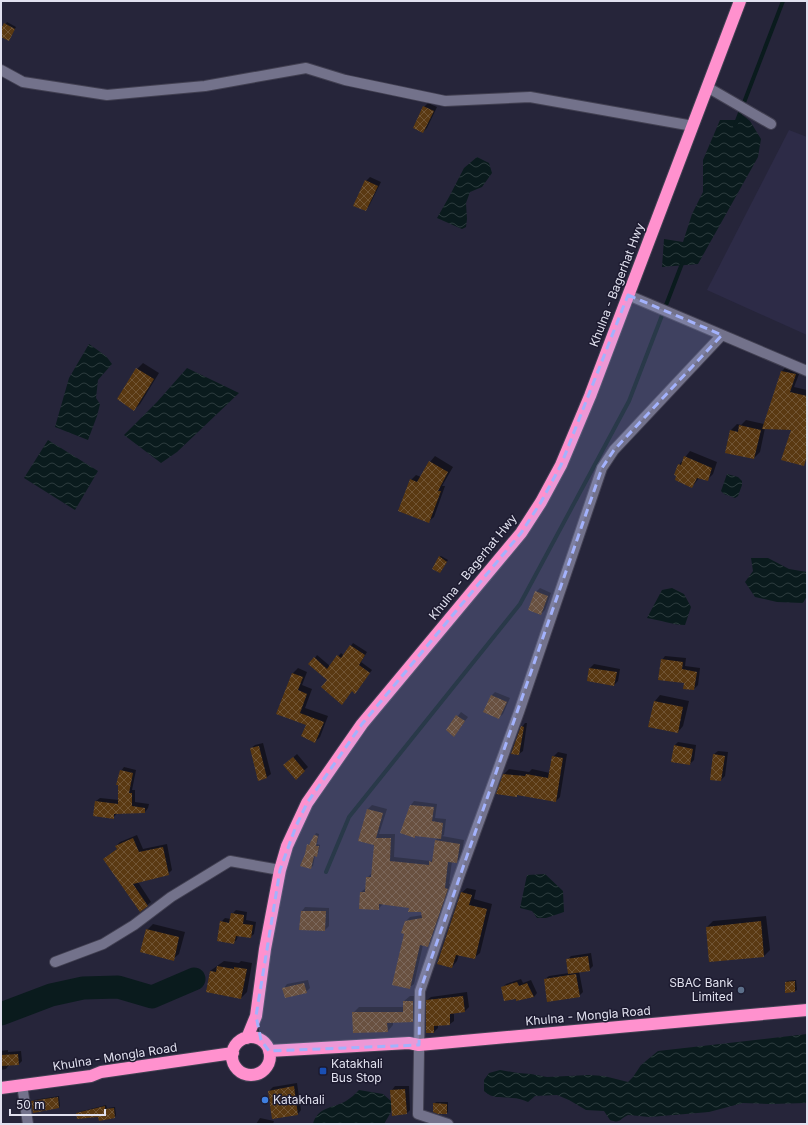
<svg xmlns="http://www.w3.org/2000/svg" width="808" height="1125" font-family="Inter,sans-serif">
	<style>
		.built { fill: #2d2b47 }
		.water { fill: url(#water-waves) }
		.shadow { fill: #0007 }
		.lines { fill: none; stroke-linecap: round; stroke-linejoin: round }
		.stream { stroke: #0a1b1d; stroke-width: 4 }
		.river { stroke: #0a1b1d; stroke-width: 23 }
		.building { fill: url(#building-cross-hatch) }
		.minor-casing { stroke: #424052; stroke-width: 12 }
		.highway-casing { stroke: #424052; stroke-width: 14 }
		.minor { stroke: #73728b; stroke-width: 10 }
		.highway { stroke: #ff91ce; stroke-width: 12 }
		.marked { fill: #a3b2fc; fill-opacity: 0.2; stroke: #a3b2fc; stroke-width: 3; stroke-dasharray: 8 5; stroke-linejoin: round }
		.service-dot { fill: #5c6f8a; stroke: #1d1b30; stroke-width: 1.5 }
		.transit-dot { fill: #1a4fb4; stroke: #1d1b30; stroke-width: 1.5 }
		.shop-dot { fill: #3f7fe0; stroke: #1d1b30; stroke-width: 1.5 }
		.labels { text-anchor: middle; stroke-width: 3; stroke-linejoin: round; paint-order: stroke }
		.street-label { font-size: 12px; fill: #e1e1ef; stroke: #1d1b30 }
		.poi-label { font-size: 12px; fill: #e1e1ef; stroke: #1d1b30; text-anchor: start }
	</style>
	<defs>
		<pattern id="water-waves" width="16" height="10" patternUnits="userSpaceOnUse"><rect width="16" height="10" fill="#0a1b1d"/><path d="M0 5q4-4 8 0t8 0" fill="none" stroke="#2d3c3e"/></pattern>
		<pattern id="building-cross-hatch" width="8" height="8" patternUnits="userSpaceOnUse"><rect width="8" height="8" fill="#5a3912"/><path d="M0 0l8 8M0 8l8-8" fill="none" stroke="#715535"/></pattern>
	</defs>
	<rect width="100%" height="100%" fill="#26253a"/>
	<path class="built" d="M789,130L807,137V335L707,290Z"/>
	<path class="water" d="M740,113L750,121L761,139L758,157L698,264L662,267L664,239L683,242L692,214L703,192V160L720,120H737Z
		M477,157L489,163L492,173L482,187L470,192L466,203L467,219L466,227L462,229L437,218L449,197L464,168Z
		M89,344L106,356L112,364L98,380L96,398L100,404L97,416L88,440L55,427L69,378Z
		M187,368L239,393L177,452L161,463L124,435L157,402Z
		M48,440L98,471L75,510L24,478Z
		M727,474L738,477L742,481V485L738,496L735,498L724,494L721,491Z
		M751,558H768L789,569L807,572V596L803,603L777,602L755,597L745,582L753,571Z
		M672,588L684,594L691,607L685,625C673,625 660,620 647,618L662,590Z
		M545,874L563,891L564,912L546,918H537L532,911L520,908L527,875Z
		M807,1034V1103L770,1104L743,1103L709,1112L650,1117L628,1115C619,1119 621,1124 610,1120L604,1111L586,1110L569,1100L557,1095L535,1096L528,1102C523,1100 518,1098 512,1098C500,1096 494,1100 484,1091V1080L489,1073L500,1070L518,1073L531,1074L547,1077L589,1075L604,1076L628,1082L633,1077L641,1065L658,1051Z
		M359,1090L383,1094L391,1101V1112L384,1124H313C317,1107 334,1108 346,1101C351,1098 355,1094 359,1090Z"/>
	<path class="shadow" d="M7,22L16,27L10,38L1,35V31Z
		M428,103L437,107L427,128L423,132L424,107Z
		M370,177L381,182L369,206L366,210V181Z
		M143,363L159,373L140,404L134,410L137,369Z
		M787,366L801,369L794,387L807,390V461L803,464L792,430L765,428L760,452L754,458L726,452L731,430L737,424L741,425L746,420L764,424L782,371Z
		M690,451L717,462L713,474L707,480L699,478L692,487L679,465Z
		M435,456L453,467L442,486H445L434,517L428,522L411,480L416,475L421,477L430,462Z
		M441,556L448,560L440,572L439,557Z
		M540,588L551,593L545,610L541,614L536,592Z
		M353,643L367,652L361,662L372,670L357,690H353L328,680L315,658L317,655L330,666L341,653L344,656Z
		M665,656L686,658L685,666L700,668L698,685L694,689L662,660Z
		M594,664L620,669L618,681L614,685L588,680L590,668Z
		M298,668L307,672L302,685L312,689L305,708L328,716L320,737L315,742L307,725L278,714L292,674Z
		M495,692L510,698L503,714L499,718L492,695Z
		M660,695L689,701L683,726L678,732L649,726L655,701Z
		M461,712L468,717L454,735L447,730Z
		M525,723H527L523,751L519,754L522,727Z
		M678,742L696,745L694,760L690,764L674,746Z
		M263,743L271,774L267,777L259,779L251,748L255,745Z
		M718,751L728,752L725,776L721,780L714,754Z
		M558,752L567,754L560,797L556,801L518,794L517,796L504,774L509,769L529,772L532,769L550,773L553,757Z
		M297,754L308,767L296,778L288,762Z
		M124,767L136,770L132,790H135V802L149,804L148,808L145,812L117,813L113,818L96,801L100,798L119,800L121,771Z
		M414,801L437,804L435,818L446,819L444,835L442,836L464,840L461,858L456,862L452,861L449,884L452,885L432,942L428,946L423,945L414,984L409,988L406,921L410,917L423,915L422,912L411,907L383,904L378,909L360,908L361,892L366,888L367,878L372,873L375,845L359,840L368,809L372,805L387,809L379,834H395L394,857L431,861L433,859L436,840L438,838L416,835L415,837L411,805Z
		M316,833L319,834L317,844L320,845L318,854L315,855L313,866L311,867L306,855L308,845L311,843Z
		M137,835L143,849L167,844L172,870L168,874L138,882L151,902L140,911L105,859L117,849L116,846L120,842Z
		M467,888L476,890L474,899L492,904L480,953L474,958L459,954L457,961L452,967L461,893Z
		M305,907L329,908V926L325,930L301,929L302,911Z
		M236,910L247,912L246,920L256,922L254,934L250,937L238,935L237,939L234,943L221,922L225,918L231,919L232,914Z
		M766,916L770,950L764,956L707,927L713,921Z
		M153,924L185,932L179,954L173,959L147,930Z
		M591,953L593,966L589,970L579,971L583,992L579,996L545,979L549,976L569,973L567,960L571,956Z
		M224,961L239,963L241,961L252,963L247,992L241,998L210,971Z
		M521,979L523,983L531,980L537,993L534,997L517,1000L516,997L502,988L506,984Z
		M308,980L310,988L306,992L284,988L287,984Z
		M796,980L797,990L795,991L786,982L787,981Z
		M467,992L469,1007L465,1011L454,1012V1021L450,1024L438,1025V1028L434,1032L427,1000L431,997Z
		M410,996H418V1016L413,1021L393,1022V1025L388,1031L353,1013L359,1007H404V1001Z
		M8,1050V1052L21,1051L22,1061L19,1064L9,1065L6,1069L1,1070V1051Z
		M297,1083L301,1110L298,1114L269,1091L273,1087Z
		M395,1086H409L410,1110L407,1113L392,1090Z
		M59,1096L60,1106L59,1108L32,1102L34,1100Z
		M436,1102H448V1112L447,1113L434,1104Z
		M106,1105L107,1108L115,1107L116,1115L115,1117L77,1113L79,1112Z
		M260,1118L274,1121L273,1124H256Z"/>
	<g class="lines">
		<path class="stream" d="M735,126L783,1
			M326,872L349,817L520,604L629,401L683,261"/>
		<path class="river" d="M1,1014L51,995L83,988L118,987L152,997L194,979"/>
	</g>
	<path class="building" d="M4,23L15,29L9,41L1,37V29Z
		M423,106L434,111L423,133L413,128Z
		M365,180L378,186L366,211L353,206Z
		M136,368L154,379L134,411L117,399Z
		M781,371L796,374L790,392L807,396V456L804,466L781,460L791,430L762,429Z
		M739,425L761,430L754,459L725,453L730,430L738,432Z
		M684,456L712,468L708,481L697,478L692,488L675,480L676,476L674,475L678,464L681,465Z
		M429,461L448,472L438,491H441L429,523L398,511L410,479L417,482Z
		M439,556L447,562L440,573L432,569Z
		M535,591L548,596L541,615L528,610Z
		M350,645L365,655L359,665L370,673L355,694L352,691L342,705L321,687L327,680L308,664L314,657L327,669L337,655L341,658Z
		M661,659L683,662L682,669L697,672L694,690L683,689L684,683L658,680Z
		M589,668L617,672L614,686L587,681Z
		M292,673L303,677L298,690L307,694L300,713L324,722L315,743L301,736L306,725L276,714Z
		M491,695L507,702L499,719L483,712Z
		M654,701L683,707L678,733L648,727Z
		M456,715L465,721L454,737L446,730Z
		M521,726L524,727L519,755L511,754Z
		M674,745L693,749L690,765L671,762Z
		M259,746L267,778L258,781L250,748Z
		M713,754L725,756L721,781L710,780Z
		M552,756L563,758L556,802L517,795V797L496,794L503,774L525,776L526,774L548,778Z
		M293,757L305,771L296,780L283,765Z
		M120,770L133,773L129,793H132V806L145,808V813L114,814V819L93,816L95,801L118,804V785H116Z
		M410,805L434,807L432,821L443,823L441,839L415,836V838L400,833Z
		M367,809L383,813L376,838H391L390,861L429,865V861L432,862L435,840L460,844L457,863L448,862L445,888L448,889L428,947L420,945L410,989L392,985L404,934L401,933L405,921L422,918L421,912H408L409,908L379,904V910L359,909L360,892H365L366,877H371L374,845L358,841Z
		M314,835L318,836L316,846H319L317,857L314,856L311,869L300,866L305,854L307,844L309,845Z
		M133,838L139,852L163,847L169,875L133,884L148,906L140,912L103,859L117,849L115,846Z
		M461,892L472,895L469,905L487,909L475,959L456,955L452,968L437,964Z
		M301,911H326L325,931L299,930Z
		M231,913L244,915L243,924L253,925L251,938L236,936L234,944L217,941L220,921L229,923Z
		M761,921L764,957L709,962L706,927Z
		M146,929L179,937L174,961L140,952Z
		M588,956L590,971L568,974L566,959Z
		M217,966L234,969V967L247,969L241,999L206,992L210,971L216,972Z
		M576,974L580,997L547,1002L544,979Z
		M795,981V992L785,993V982Z
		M517,982L519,986L527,983L534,997L516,1001V999L504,1001L501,987Z
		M304,983L307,993L285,998L282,988Z
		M463,996L465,1012L450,1014V1025L434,1026V1033H426V1000Z
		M403,1001H413V1022L387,1023L388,1032L353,1033L352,1012H403Z
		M18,1054L19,1065L1,1066V1055Z
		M294,1086L298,1115L272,1119L268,1091Z
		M405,1089L407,1114L392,1116L390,1090Z
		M58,1097L59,1108L33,1113L31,1101Z
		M433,1103L447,1104V1114H438L433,1112Z
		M105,1106V1109L114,1108L115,1118L99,1121L98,1117L77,1119L76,1113Z"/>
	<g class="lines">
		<defs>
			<path id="minor" d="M1,70L23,82L107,95L205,86L306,68L345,80L445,101L530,97L693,126
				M707,87L771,124
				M628,295L807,371
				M55,962L103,944L134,925L171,897L230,861L280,870
				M22,1085L28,1124
				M448,1124L418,1114L420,991L459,877L519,712L602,468L614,450L722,335"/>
			<path id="highway" d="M232 1056a19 19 0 1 1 38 0a19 19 0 1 1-38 0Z
				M247,1038L256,1016L265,949L280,870L287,846L307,803L362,724L521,533L541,502L561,465L590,396L740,1
				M269,1051L409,1043L419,1045L807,1010
				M1,1088L91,1076L101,1072L233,1053"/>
		</defs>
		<use href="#minor" class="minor-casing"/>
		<use href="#highway" class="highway-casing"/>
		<use href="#minor" class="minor"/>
		<use href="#highway" class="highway"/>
	</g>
	<path class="marked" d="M628,295L722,335L614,450L602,468L420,991L419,1045L269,1051L261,1040L256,1016L280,870L296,826L307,803L362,724L521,533L541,502L561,465Z"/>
	<circle class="service-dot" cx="741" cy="990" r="4"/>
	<rect class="transit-dot" x="319" y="1067" width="8" height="8" rx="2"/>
	<circle class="shop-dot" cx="265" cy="1100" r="4"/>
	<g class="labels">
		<g class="street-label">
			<text transform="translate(617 285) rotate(-69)" y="4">Khulna - Bagerhat Hwy</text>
			<text transform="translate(473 567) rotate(-51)" y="4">Khulna - Bagerhat Hwy</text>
			<text transform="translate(588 1016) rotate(-5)" y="4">Khulna - Mongla Road</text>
			<text transform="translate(115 1057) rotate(-9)" y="4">Khulna - Mongla Road</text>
		</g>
		<g class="poi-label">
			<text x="733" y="987" text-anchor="end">SBAC Bank<tspan x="733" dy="14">Limited</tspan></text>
			<text x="331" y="1068">Katakhali<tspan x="331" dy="14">Bus Stop</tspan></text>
			<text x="273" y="1104">Katakhali</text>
		</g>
	</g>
	<rect width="808" height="1125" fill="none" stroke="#e1e1ef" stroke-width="4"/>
	<path d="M10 1109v6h95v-6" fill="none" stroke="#e1e1ef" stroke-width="2"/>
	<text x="16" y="1109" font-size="12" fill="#e1e1ef" stroke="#1d1b30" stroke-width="3" paint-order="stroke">50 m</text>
</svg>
